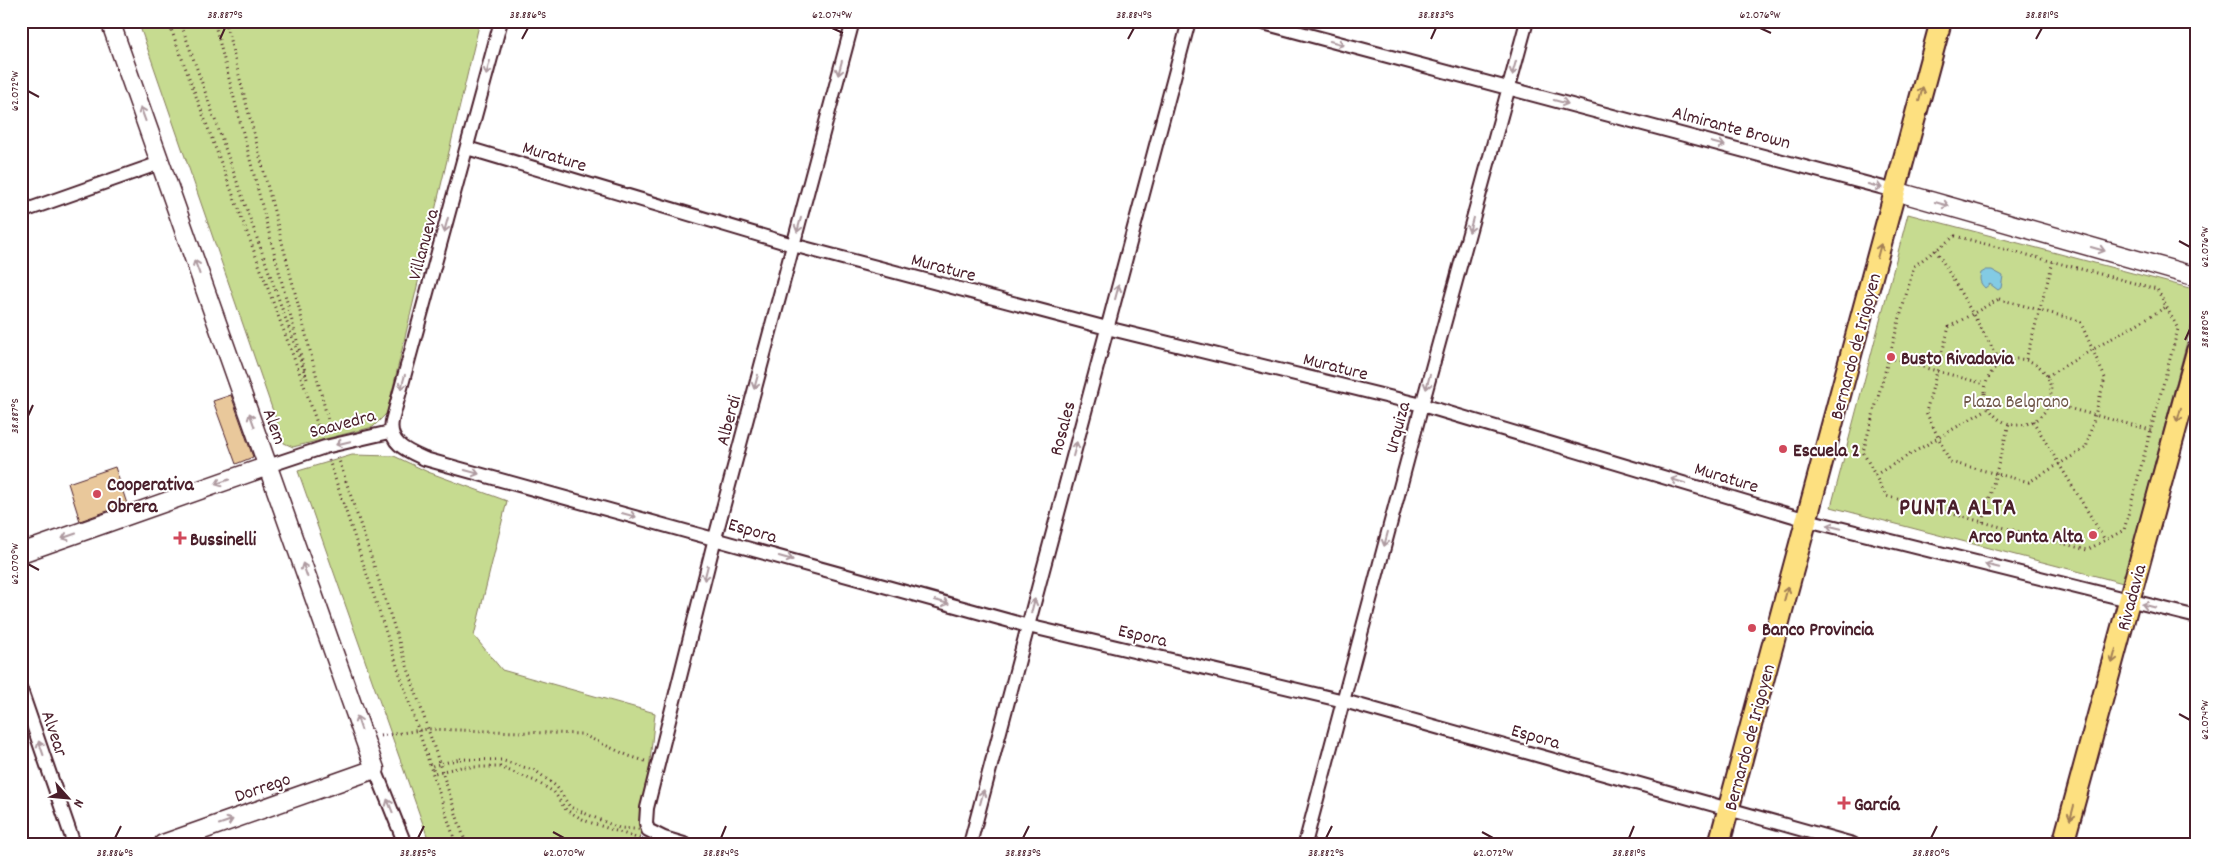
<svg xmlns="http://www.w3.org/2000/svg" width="2218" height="865" font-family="Dekko,sans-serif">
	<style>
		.green { fill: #c6db90; stroke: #887d5e }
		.water { fill: #83cbe4; stroke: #6c869a }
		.building { fill: #e9c89b; stroke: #4a1f2b }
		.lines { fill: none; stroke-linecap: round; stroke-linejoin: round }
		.minor-casing { stroke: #4a1f2b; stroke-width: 16 }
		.secondary-casing { stroke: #4a1f2b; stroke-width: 21 }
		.primary-casing { stroke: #4a1f2b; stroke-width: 24 }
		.path { stroke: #4a1f2b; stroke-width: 3; stroke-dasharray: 1 4; stroke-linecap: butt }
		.minor { stroke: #fff; stroke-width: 12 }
		.secondary { stroke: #fff; stroke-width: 18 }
		.primary { stroke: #fde080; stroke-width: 20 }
		.oneway { stroke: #ae9aa0 }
		.oneway2 { stroke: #a48056 }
		.ticks { fill: none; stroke: #4a1f2b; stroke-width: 2 }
		.poi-dot { fill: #d1495b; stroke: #fff; stroke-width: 2 }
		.labels { text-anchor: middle; stroke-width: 4; stroke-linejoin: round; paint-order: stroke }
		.street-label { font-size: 19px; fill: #4a1f2b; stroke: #fff }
		.poi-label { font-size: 19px; font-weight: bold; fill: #4a1f2b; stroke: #fff; text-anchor: start }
		.park-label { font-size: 19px; fill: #6f5749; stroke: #fff }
		.district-label { font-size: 24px; font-weight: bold; letter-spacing: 1px; fill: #4a1f2b; stroke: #fff }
		.neatline { fill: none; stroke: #4a1f2b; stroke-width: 2 }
		.ticks-label { font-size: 12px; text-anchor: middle; fill: #4a1f2b }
	</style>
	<rect width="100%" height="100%" fill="#fff"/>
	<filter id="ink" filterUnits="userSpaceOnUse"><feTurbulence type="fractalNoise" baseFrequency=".02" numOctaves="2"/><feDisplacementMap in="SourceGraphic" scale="10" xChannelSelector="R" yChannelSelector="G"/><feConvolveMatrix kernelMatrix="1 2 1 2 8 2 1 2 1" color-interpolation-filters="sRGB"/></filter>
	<g filter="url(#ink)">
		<path class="green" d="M138,21H480L387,413L373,427L293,447L284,443Z
			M1908,214L2197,290V304L2123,583L1831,507Z
			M352,455L394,456L428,472L507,501L474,636L502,670L655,713L643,829L637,844H430L298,471Z"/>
		<path class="water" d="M1986,270H1992L2003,276L2001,288L1998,290L1990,284L1985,288C1980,283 1979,280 1981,273Z"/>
		<path class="building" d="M231,395L253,457L236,464L213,401Z
			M115,467L127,504L80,521L68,483Z"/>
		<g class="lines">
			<defs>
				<path id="minor" d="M501,21L392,421C388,444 407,451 425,459L1028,626L1344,701L1853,844
					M1256,21L1895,191
					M467,148L793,245L1107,328L1422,405L1807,520L2197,617
					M21,212L160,163
					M268,466L325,447L390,432
					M21,690L74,844
					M375,769L405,844
					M684,844L664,838L648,830L646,823L647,808L715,538L853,21
					M970,844L1189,21
					M1305,844L1422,405L1527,21"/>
				<path id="secondary" d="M110,21L375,769L163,844
					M1895,191L2197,277
					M21,553L268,466"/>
				<path id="primary" d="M1719,844L1941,21
					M2063,844L2197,351"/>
			</defs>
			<use href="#minor" class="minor-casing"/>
			<use href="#secondary" class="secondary-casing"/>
			<use href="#primary" class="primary-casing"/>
			<path class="path" d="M168,21L304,385L321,435
				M180,21L307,379L214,21
				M225,21L331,432
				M1955,236L2157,289L2178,329L2124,530L2087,550L1886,496L1863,452L1914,266Z
				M1936,250L2001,363
				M1999,299L2080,321L2105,378L2086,448L2029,482L1950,462L1926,412L1949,327Z
				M1889,358L1985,384
				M1985 392a33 33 0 1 1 66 0a33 33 0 1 1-66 0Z
				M2026,359L2053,262
				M2047,376L2166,307
				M2049,403L2151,430
				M2033,421L2105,540
				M338,457L466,844
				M329,460L456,844
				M1875,475L1989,408
				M1983,522L2009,424
				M380,736L428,729L581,734L629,756L645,761
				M460,759L501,760L536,771L557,787L570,807L619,828L648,830L643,840L586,821L566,810L554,792L535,781L500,767H461L434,773L432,766Z"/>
			<use href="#minor" class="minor"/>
			<use href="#secondary" class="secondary"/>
			<use href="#primary" class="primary"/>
		</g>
		<defs><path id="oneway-shaft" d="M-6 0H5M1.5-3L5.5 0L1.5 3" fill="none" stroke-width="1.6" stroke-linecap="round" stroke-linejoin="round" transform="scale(1.25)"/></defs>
		<g class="oneway">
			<use href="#oneway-shaft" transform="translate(1337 43) rotate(15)"/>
			<use href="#oneway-shaft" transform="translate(488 68) rotate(105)"/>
			<use href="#oneway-shaft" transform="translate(840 68) rotate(105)"/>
			<use href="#oneway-shaft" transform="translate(1514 68) rotate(106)"/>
			<use href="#oneway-shaft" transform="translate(1561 102) rotate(15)"/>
			<use href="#oneway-shaft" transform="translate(143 114) rotate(-110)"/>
			<use href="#oneway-shaft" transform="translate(1718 144) rotate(15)"/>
			<use href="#oneway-shaft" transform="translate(1875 186) rotate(15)"/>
			<use href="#oneway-shaft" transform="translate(1942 204) rotate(16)"/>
			<use href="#oneway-shaft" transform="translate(446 225) rotate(105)"/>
			<use href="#oneway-shaft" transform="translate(799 225) rotate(105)"/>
			<use href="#oneway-shaft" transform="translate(1471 225) rotate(105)"/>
			<use href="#oneway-shaft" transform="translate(2098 249) rotate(16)"/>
			<use href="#oneway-shaft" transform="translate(197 267) rotate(-110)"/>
			<use href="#oneway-shaft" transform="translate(1117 292) rotate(-75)"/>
			<use href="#oneway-shaft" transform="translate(403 382) rotate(105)"/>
			<use href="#oneway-shaft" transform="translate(756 382) rotate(105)"/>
			<use href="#oneway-shaft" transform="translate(1428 382) rotate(105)"/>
			<use href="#oneway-shaft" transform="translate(252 420) rotate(-110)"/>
			<use href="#oneway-shaft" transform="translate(343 443) rotate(167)"/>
			<use href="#oneway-shaft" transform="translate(1075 449) rotate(-75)"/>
			<use href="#oneway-shaft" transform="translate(472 472) rotate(15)"/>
			<use href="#oneway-shaft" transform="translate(1678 481) rotate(-163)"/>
			<use href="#oneway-shaft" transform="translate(222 482) rotate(161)"/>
			<use href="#oneway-shaft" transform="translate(629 515) rotate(15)"/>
			<use href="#oneway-shaft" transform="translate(1834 527) rotate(-166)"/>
			<use href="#oneway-shaft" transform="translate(69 536) rotate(161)"/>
			<use href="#oneway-shaft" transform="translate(1386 539) rotate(105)"/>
			<use href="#oneway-shaft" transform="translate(786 558) rotate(16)"/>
			<use href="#oneway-shaft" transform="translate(1992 566) rotate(-166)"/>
			<use href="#oneway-shaft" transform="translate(305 570) rotate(-109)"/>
			<use href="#oneway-shaft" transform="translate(706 573) rotate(104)"/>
			<use href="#oneway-shaft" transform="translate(942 602) rotate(16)"/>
			<use href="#oneway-shaft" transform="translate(1033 606) rotate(-75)"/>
			<use href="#oneway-shaft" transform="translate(2149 606) rotate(-166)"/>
			<use href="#oneway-shaft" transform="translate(359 723) rotate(-109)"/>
			<use href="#oneway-shaft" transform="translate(41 748) rotate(-109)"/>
			<use href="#oneway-shaft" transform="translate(982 797) rotate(-75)"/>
			<use href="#oneway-shaft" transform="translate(390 806) rotate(-112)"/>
			<use href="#oneway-shaft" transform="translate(226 822) rotate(-19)"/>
		</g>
		<g class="oneway2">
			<use href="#oneway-shaft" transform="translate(1921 94) rotate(-75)"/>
			<use href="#oneway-shaft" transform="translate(1879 251) rotate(-75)"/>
			<use href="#oneway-shaft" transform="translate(2179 415) rotate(105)"/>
			<use href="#oneway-shaft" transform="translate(1786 594) rotate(-75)"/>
			<use href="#oneway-shaft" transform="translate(2114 656) rotate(105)"/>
			<use href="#oneway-shaft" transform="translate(2072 813) rotate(105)"/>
		</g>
	</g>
	<path class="ticks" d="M832,28L843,33M1760,28L1771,33M220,39L225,28M522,39L528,28M1128,39L1134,28M1431,39L1436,28M2036,39L2042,28M28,91L39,97M2179,241L2190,247M2185,340L2190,329M28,416L33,405M28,564L39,570M2179,714L2190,720M553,832L564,838M1482,832L1493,838M115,838L121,826M418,838L424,826M721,838L726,826M1023,838L1029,826M1326,838L1332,826M1629,838L1634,826M1931,838L1937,826"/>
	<g class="poi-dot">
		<circle cx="1891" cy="357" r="5"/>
		<circle cx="1783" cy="449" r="5"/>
		<circle cx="97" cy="494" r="5"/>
		<circle cx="2093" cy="535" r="5"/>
		<path d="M177.5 530.5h5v5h5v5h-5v5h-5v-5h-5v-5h5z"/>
		<circle cx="1752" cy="628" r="5"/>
		<path d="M1841.5 795.5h5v5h5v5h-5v5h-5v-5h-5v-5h5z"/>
	</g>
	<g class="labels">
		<g class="street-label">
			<text transform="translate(1732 126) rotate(15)" y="7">Almirante Brown</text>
			<text transform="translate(555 155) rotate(17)" y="7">Murature</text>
			<text transform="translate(422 244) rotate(-75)" y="7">Villanueva</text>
			<text transform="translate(944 266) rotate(15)" y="7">Murature</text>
			<text transform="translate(1854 346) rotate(-75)" y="7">Bernardo de Irigoyen</text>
			<text transform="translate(1336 365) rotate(14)" y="7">Murature</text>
			<text transform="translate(727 420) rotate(-75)" y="7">Alberdi</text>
			<text transform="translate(342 422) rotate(-15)" y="7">Saavedra</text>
			<text transform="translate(276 426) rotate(70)" y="7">Alem</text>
			<text transform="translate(1396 427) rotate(-75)" y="7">Urquiza</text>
			<text transform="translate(1061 428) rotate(-75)" y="7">Rosales</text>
			<text transform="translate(1727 476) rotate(17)" y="7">Murature</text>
			<text transform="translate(753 529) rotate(16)" y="7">Espora</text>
			<text transform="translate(2130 597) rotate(-75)" y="7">Rivadavia</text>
			<text transform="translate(1143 634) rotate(13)" y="7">Espora</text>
			<text transform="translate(56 733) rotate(71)" y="7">Alvear</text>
			<text transform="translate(1536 735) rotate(16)" y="7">Espora</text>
			<text transform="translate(1748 737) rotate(-75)" y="7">Bernardo de Irigoyen</text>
			<text transform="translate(262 786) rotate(-19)" y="7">Dorrego</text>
		</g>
		<g class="poi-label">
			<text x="1901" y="364">Busto Rivadavia</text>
			<text x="1793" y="456">Escuela 2</text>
			<text x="107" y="490">Cooperativa<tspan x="107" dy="22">Obrera</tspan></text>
			<text x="2083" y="542" text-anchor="end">Arco Punta Alta</text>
			<text x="190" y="545">Bussinelli</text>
			<text x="1762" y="635">Banco Provincia</text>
			<text x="1854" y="810">García</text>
		</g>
		<g class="park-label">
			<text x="2016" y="407">Plaza Belgrano</text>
		</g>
		<g class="district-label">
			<text x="1958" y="514">PUNTA ALTA</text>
		</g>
	</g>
	<rect width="2218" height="865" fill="none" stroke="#fff" stroke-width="55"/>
	<g transform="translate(68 798) rotate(117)" stroke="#ffffff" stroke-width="4" paint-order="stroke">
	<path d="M0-4L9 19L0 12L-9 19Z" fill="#4a1f2b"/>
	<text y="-8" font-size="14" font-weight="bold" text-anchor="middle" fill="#4a1f2b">N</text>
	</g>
	<rect x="28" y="28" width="2162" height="810" class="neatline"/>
	<g class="ticks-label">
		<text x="225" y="18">38.887°S</text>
		<text x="528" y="18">38.886°S</text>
		<text x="832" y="18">62.074°W</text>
		<text x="1134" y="18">38.884°S</text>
		<text x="1436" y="18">38.883°S</text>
		<text x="1760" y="18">62.076°W</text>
		<text x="2042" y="18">38.881°S</text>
		<text transform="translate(14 91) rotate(-90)" y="4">62.072°W</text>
		<text transform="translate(2204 247) rotate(-90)" y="4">62.076°W</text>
		<text transform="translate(2204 329) rotate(-90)" y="4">38.880°S</text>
		<text transform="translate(14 416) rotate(-90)" y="4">38.887°S</text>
		<text transform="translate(14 564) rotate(-90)" y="4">62.070°W</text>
		<text transform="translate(2204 720) rotate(-90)" y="4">62.074°W</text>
		<text x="115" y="856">38.886°S</text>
		<text x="418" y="856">38.885°S</text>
		<text x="564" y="856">62.070°W</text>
		<text x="721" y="856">38.884°S</text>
		<text x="1023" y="856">38.883°S</text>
		<text x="1326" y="856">38.882°S</text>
		<text x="1493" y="856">62.072°W</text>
		<text x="1629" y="856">38.881°S</text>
		<text x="1931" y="856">38.880°S</text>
	</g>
</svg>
